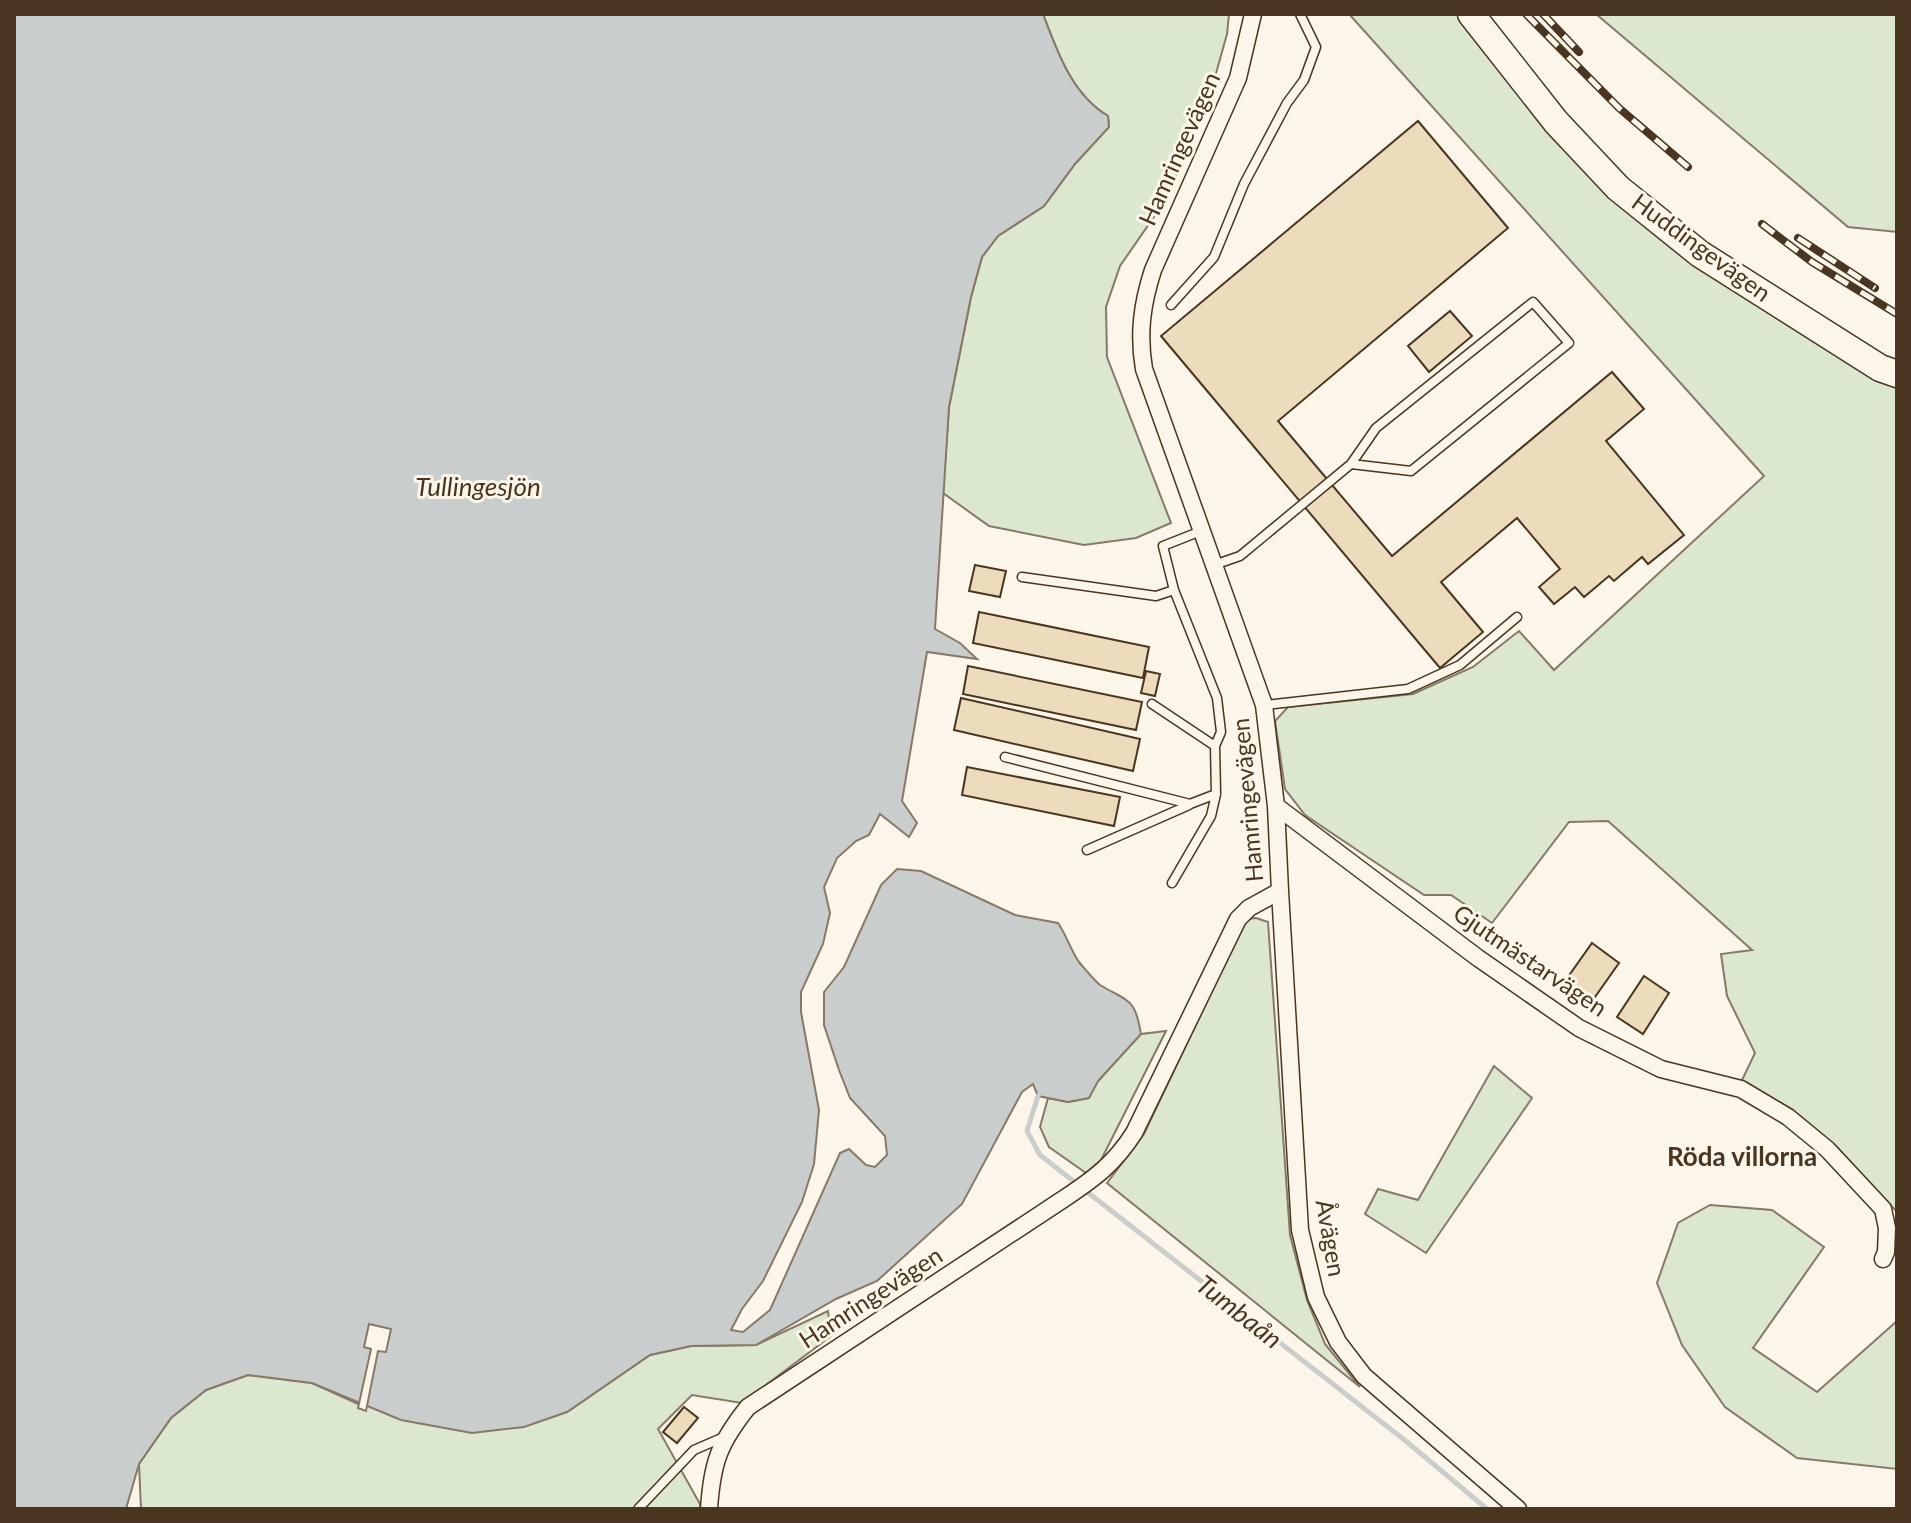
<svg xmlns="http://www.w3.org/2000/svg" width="1911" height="1523" font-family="Lato,sans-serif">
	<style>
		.green { fill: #dce7d0; stroke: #887966; stroke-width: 2 }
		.water { fill: #c9cecd; stroke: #887966; stroke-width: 2 }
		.pier { fill: #fbf6e9; stroke: #887966; stroke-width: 2 }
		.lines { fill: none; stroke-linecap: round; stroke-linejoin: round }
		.stream { stroke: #c9cecd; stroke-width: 5 }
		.building { fill: #ecdcbc; stroke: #4a3520; stroke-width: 2 }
		.lane-casing { stroke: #4a3520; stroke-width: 11 }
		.street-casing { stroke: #4a3520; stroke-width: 19 }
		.primary-casing { stroke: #4a3520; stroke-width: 29 }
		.lane { stroke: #fbf6e9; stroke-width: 8 }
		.street { stroke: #fbf6e9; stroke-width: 16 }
		.primary { stroke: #fbf6e9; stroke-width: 26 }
		.rail-casing { stroke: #4a3520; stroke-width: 8 }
		.rail { stroke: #fbf6e9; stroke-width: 5; stroke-dasharray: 15; stroke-linecap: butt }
		.labels { text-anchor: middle; stroke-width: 6; stroke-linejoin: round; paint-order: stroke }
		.street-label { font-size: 24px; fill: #4a3520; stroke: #fbf6e9 }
		.water-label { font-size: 26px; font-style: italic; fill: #4a3520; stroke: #fbf6e9 }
		.neighbourhood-label { font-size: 26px; font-weight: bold; fill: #4a3520; stroke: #fbf6e9 }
	</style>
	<rect width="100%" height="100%" fill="#fbf6e9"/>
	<path class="green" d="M1043,14H1229L1227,34L1215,77L1167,198L1120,266L1106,307L1107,357L1171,523L1136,538L1084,545L989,526L943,493L949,407L971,297L982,257L998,236L1044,206L1075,164L1109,127L1108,116C1072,95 1057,51 1043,14Z
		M1349,14H1457L1550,135L1596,183L1861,370L1897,388V1212L1836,1146L1793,1110L1742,1080L1755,1053L1727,996L1721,954L1752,950L1608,821L1569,822L1492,923L1451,895H1424L1305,815L1285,789L1275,721L1288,707L1413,694L1473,667L1519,631L1554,670L1764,476Z
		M1596,14H1897V232L1848,227Z
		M1256,918L1268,922L1290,1235L1307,1300L1325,1344L1360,1387L1107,1183L1144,1134L1246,919Z
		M1166,1031L1101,1160L1086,1173L1049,1147L1040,1127L1048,1098L1068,1102L1088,1098L1098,1081L1141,1034Z
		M1494,1066L1532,1098L1426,1253L1365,1214L1378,1189L1418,1200Z
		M1710,1205L1772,1210L1824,1247L1753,1348L1817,1392L1897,1321V1469L1797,1458L1725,1407L1682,1345L1657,1283L1678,1223Z
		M828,1311L831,1336L742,1403L692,1395L658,1429L700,1504V1509H141L139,1464L171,1418L206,1390L248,1375L312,1383L358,1404L567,1412L650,1355L691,1346L756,1345Z"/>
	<path class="water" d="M14,14H1043C1057,51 1072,95 1108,116L1109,127L1075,164L1044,206L998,236L982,257L971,297L949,407L935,629L960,643L977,659L927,652L902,801L917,823L909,837L880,814L869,835L856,841L837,858L824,887L830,913L823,944L801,992V1012L819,1110L814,1164L802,1202L763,1281L742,1309L731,1330L743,1332L770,1310L840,1153L849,1149L866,1165L875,1167L887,1155L885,1136L850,1098L839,1070L824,1025V992L844,967L881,885L897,869L921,871L1015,915L1058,923C1067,936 1071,951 1079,962C1085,969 1093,979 1100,985C1128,1002 1135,997 1141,1034L1098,1081L1089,1098L1068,1102L1038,1096L1033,1084L1022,1092L962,1204L877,1281L836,1299L756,1345L691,1346L650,1355L567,1412L524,1427L472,1433L401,1420L312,1383L248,1375L206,1390L171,1418L139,1464L126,1509H14Z"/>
	<path class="pier" d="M369,1324L391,1329L386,1352L378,1351L366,1411L358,1408L371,1349L364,1347Z"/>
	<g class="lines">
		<path class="stream" d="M1038,1096L1027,1131L1040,1155L1407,1442L1487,1509"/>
	</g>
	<path class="building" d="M1418,121L1508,228L1278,421L1392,556L1612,372L1644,409L1606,441L1684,535L1648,564L1642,557L1614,581L1609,576L1584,597L1575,587L1554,604L1539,587L1560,569L1517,518L1441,582L1483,632L1440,668L1161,336Z
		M1450,311L1472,336L1429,372L1408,346Z
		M975,565L1006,571L1000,597L969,591Z
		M979,612L1149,647L1143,678L973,643Z
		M968,666L1142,702L1136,730L963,694Z
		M1146,671L1160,674L1155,696L1141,693Z
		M961,698L1140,739L1133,771L954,730Z
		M967,767L1120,797L1114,826L962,795Z
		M1592,943L1619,963L1590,1004L1563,984Z
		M1644,976L1669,993L1643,1034L1617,1017Z
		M684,1407L698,1418L677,1443L663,1432Z"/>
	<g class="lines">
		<defs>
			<path id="lane" d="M1171,305L1214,257L1244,184L1287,103L1304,80L1316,47L1300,14
				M1214,565L1240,556L1351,464L1376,428L1533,302L1569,343L1411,471L1351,464
				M1022,577L1156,596L1174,590
				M1152,704L1215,746
				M1265,705L1408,689L1460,665L1517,617
				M1005,757L1190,804L1216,794
				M1087,850L1189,805
				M1172,883L1211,816L1216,794L1215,746L1221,732L1217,698L1174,590L1163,546L1201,531
				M638,1509L694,1450L724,1437"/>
			<path id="street" d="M1276,806L1478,958L1579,1028L1661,1069L1741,1089L1788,1117L1827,1149L1883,1209L1887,1228L1886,1252L1883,1259
				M1280,891L1300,1230L1316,1297L1338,1342L1364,1376L1518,1509
				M709,1509C712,1463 719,1443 748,1407L1065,1198C1095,1178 1114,1164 1134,1133L1238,919L1249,908L1280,891L1276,806L1264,705L1144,369C1138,334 1142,304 1153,270L1238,78L1253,14"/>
			<path id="primary" d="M1471,14L1556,122L1618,188L1700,254L1880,368L1897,374"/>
		</defs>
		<use href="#lane" class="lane-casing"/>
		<use href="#street" class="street-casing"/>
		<use href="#primary" class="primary-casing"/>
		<use href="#lane" class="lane"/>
		<use href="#street" class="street"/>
		<use href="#primary" class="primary"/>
		<defs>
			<path id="rail" d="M1526,14L1619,108L1688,167
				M1543,14L1579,52
				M1762,224L1812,262L1897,314
				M1798,238L1875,288"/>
		</defs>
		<use href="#rail" class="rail-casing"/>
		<use href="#rail" class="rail"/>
	</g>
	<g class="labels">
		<g class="street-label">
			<text transform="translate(1180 149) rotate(-66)" y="8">Hamringevägen</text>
			<text transform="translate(1701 248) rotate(36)" y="8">Huddingevägen</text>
			<text transform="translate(1248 800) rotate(-95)" y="8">Hamringevägen</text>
			<text transform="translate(1530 961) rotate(34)" y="8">Gjutmästarvägen</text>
			<text transform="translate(1330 1238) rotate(80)" y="8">Åvägen</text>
			<text transform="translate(871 1298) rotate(-33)" y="8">Hamringevägen</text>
		</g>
		<g class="water-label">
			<text x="478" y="496">Tullingesjön</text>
			<text transform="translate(1239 1312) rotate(38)" y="9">Tumbaån</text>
		</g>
		<g class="neighbourhood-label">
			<text x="1742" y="1166">Röda villorna</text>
		</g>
	</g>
	<rect width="1911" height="1523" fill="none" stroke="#4a3520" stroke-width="32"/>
</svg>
